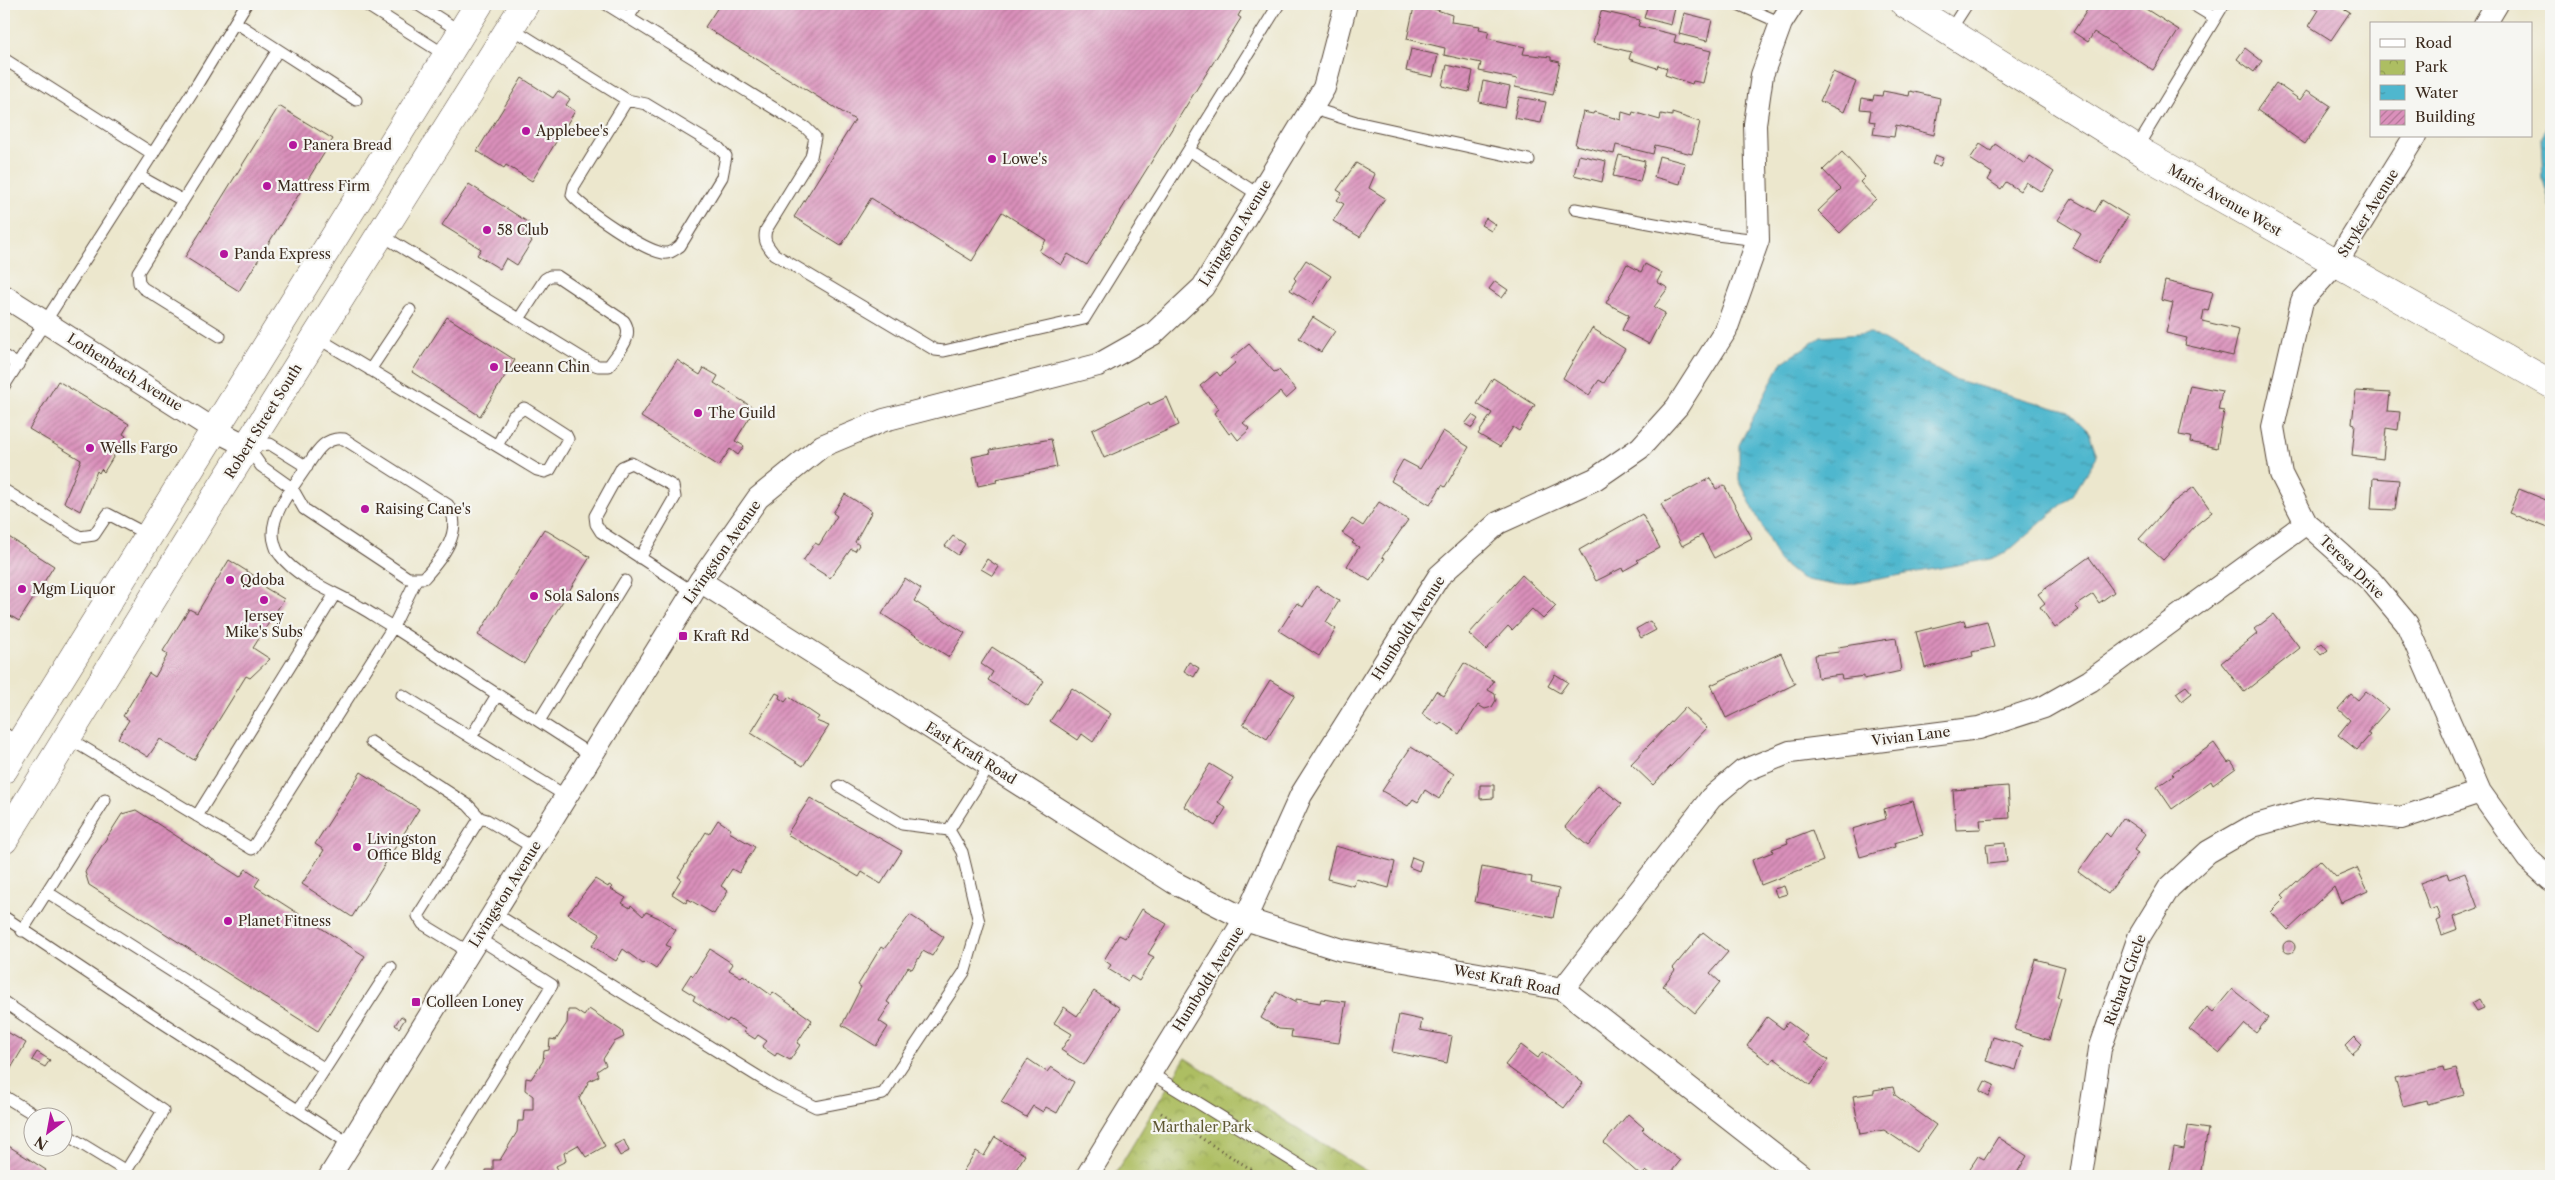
<svg xmlns="http://www.w3.org/2000/svg" width="2555" height="1180" font-family="'Libre Caslon Text',serif">
	<style>
		.park { fill: url(#park-crowns); stroke: #747440 }
		.water { fill: url(#water-ripples); stroke: #457076 }
		.building { fill: url(#building-hatch) }
		.lines { fill: none; stroke-linecap: round; stroke-linejoin: round }
		.lane-casing { stroke: #564638; stroke-width: 13 }
		.street-casing { stroke: #564638; stroke-width: 24 }
		.secondary-casing { stroke: #564638; stroke-width: 29 }
		.path { stroke: #564638; stroke-width: 3; stroke-dasharray: 1 4; stroke-linecap: butt }
		.lane { stroke: #fff; stroke-width: 11 }
		.street { stroke: #fff; stroke-width: 22 }
		.secondary { stroke: #fff; stroke-width: 28 }
		.poi-dot { fill: #b5179e; stroke: #f6f6f2; stroke-width: 2 }
		.labels { text-anchor: middle; stroke-width: 4.5; stroke-linejoin: round; paint-order: stroke }
		.poi-label { font-size: 14px; fill: #3b2a1e; stroke: #f6f6f2; text-anchor: start }
		.street-label { font-size: 14px; fill: #3b2a1e; stroke: #f6f6f2 }
		.park-label { font-size: 14px; fill: #5d5632; stroke: #f6f6f2 }
	</style>
	<defs>
		<pattern id="park-crowns" width="20" height="18" patternUnits="userSpaceOnUse" patternTransform="scale(1.25)"><rect width="20" height="18" fill="#adbe62"/><path d="M2 6a3 3 0 1 1 6 0M12 15a3 3 0 1 1 6 0" fill="none" stroke="#8e9b50"/></pattern>
		<pattern id="water-ripples" width="26" height="14" patternUnits="userSpaceOnUse" patternTransform="scale(1.25)"><rect width="26" height="14" fill="#4fb7ce"/><path d="M2 4q2-2 4 0t4 0M15 11q2-2 4 0t4 0" fill="none" stroke="#4395a7"/></pattern>
		<pattern id="building-hatch" width="6" height="6" patternUnits="userSpaceOnUse" patternTransform="scale(1.25)"><rect width="6" height="6" fill="#da90bb"/><path d="M-1 1l2-2M0 6l6-6M5 7l2-2" fill="none" stroke="#b27697"/></pattern>
	</defs>
	<rect width="100%" height="100%" fill="#f6f6f2"/>
	<filter id="ink" filterUnits="userSpaceOnUse"><feTurbulence type="fractalNoise" baseFrequency=".02" numOctaves="2"/><feDisplacementMap in="SourceGraphic" scale="10" xChannelSelector="R" yChannelSelector="G"/><feConvolveMatrix kernelMatrix="1 2 1 2 8 2 1 2 1" color-interpolation-filters="sRGB"/></filter>
	<filter id="wash" filterUnits="userSpaceOnUse"><feTurbulence type="fractalNoise" baseFrequency=".0096" numOctaves="4" result="noise"/><feDisplacementMap in="SourceGraphic" scale="20" xChannelSelector="R" yChannelSelector="G"/><feGaussianBlur stdDeviation="1.12" result="paint"/><feColorMatrix in="noise" values="0 0 0 0 0 0 0 0 0 0 0 0 0 0 0 0 0 1.4 0 .05"/><feComposite in="paint" operator="in"/></filter>
	<g filter="url(#wash)">
		<rect width="100%" height="100%" fill="#ece7cd"/>
		<path class="park" d="M1185,1058L1374,1176H1114Z"/>
		<path class="water" d="M2551,116V208L2543,181L2541,138Z
			M1871,333L1953,379L2069,412L2089,432L2097,456L2073,495L2006,553L1990,559L1840,586L1801,579L1779,561L1739,480V445L1781,363L1821,337Z"/>
		<g id="blocks">
			<path class="building" d="M720,4H1245L1238,16L1241,18L1087,265L1068,254L1061,265L1039,251L1046,240L1002,212L972,261L871,198L841,246L794,217L855,120L705,27Z
				M1615,4H1636L1635,9Z
				M1648,4H1676L1671,25L1644,18Z
				M2091,4H2138L2179,30L2153,70L2094,32L2088,42L2073,32Z
				M2309,4H2336L2350,12L2331,40L2309,26L2319,10Z
				M1425,6L1452,15L1451,22L1480,26L1479,29L1489,31L1487,38L1525,47L1523,54L1551,57V60L1560,62L1553,95L1515,87L1517,79L1479,71L1481,63L1444,55L1445,48L1407,39L1414,7L1424,9Z
				M1601,11L1640,20L1638,26L1676,35L1674,42L1711,51L1703,83L1693,81L1692,84L1665,75L1667,68L1658,65L1657,68L1629,59L1631,52L1593,43Z
				M1684,13L1712,20L1707,41L1679,34Z
				M2245,48L2262,61L2254,72L2237,59Z
				M1411,49L1438,55L1433,77L1406,71Z
				M1447,65L1473,71L1469,92L1442,86Z
				M1833,72L1856,82L1844,112L1820,101Z
				M522,78L553,98L558,91L570,99L566,105L575,111L532,181L506,165L504,168L477,151Z
				M1483,81L1510,87L1505,108L1479,102Z
				M2276,83L2300,100L2307,90L2331,106L2305,144L2257,110Z
				M1883,91L1909,96L1910,91L1940,98L1934,135L1896,125L1894,137L1873,134L1875,122L1869,121L1871,110L1860,109L1862,98L1873,100L1874,95L1882,96Z
				M1519,97L1546,102L1541,123L1514,118Z
				M279,106L333,139L239,291L185,257Z
				M1583,112L1593,114L1594,112L1621,120L1622,112L1632,115L1633,112L1660,120L1661,114L1672,116V113L1700,122L1692,154L1655,145L1653,154L1616,145L1614,154L1575,145Z
				M1980,144L1991,151L1995,144L2025,164L2030,156L2054,172L2042,192L2026,182L2020,191L2006,182L2001,189L1988,180L1992,173L1970,159Z
				M1842,152L1865,177L1860,182L1876,199L1840,233L1818,211L1841,189L1823,170Z
				M1579,155L1606,161L1602,182L1574,175Z
				M1619,155L1645,161L1640,182L1613,176Z
				M1935,155L1943,158L1940,166L1932,164Z
				M1659,156L1685,163L1680,184L1654,177Z
				M1356,163L1375,174L1369,188L1385,198L1360,237L1333,221L1344,204L1337,200L1342,193L1337,190Z
				M469,184L529,223L522,235L532,241L517,265L506,258L500,269L477,255L481,249L442,225Z
				M2072,199L2095,212L2102,200L2128,216L2098,263L2073,248L2081,234L2058,220Z
				M1486,218L1496,225L1491,231L1481,225Z
				M1306,260L1331,276L1313,304L1290,290L1296,280L1294,278Z
				M1627,264L1641,272L1645,264L1662,273L1657,282L1668,288L1654,307L1665,313L1649,344L1622,330L1629,315L1606,303Z
				M1495,281L1508,290L1502,298L1489,289Z
				M2165,281L2213,292L2208,311L2204,310L2202,321L2239,330L2233,356L2185,345L2187,338L2166,333L2173,303L2161,300Z
				M447,317L515,360L480,416L412,372Z
				M1313,317L1335,331L1321,352L1299,338Z
				M1592,328L1625,349L1604,383L1599,380L1589,395L1563,378Z
				M1249,344L1274,372L1279,370L1296,390L1286,399L1280,392L1243,423L1250,429L1238,440L1232,432L1229,434L1214,413L1219,409L1200,386L1217,372L1220,376L1235,363L1231,359Z
				M677,360L700,375L704,368L718,376L714,383L755,409L735,441L744,446L738,455L730,449L719,466L641,417Z
				M1493,378L1535,405L1519,431L1513,427L1500,447L1478,434L1492,413L1477,404Z
				M58,381L129,424L123,434L126,436L104,472L101,469L99,473L97,471L80,511L64,502L81,460L29,429Z
				M2190,385L2222,391L2218,410L2224,411L2217,448L2190,442L2191,437L2179,435Z
				M2356,391L2390,393L2388,411L2400,412L2398,430L2386,428L2383,459L2352,455L2355,424L2352,423Z
				M1167,397L1179,425L1104,458L1092,430L1149,402L1150,405Z
				M1472,415L1478,419L1472,428L1465,424Z
				M1443,431L1469,447L1445,487L1442,485L1430,505L1391,481L1403,460L1420,469Z
				M1051,439L1057,467L996,479L997,482L978,486L972,457L991,453L990,450Z
				M1710,478L1716,489L1724,485L1752,538L1714,558L1702,535L1682,546L1661,504Z
				M2373,478L2399,480L2395,510L2371,509Z
				M2194,487L2212,512L2196,525L2163,560L2139,539L2172,503Z
				M2519,489L2551,502V529L2509,513Z
				M845,494L872,511L855,542L859,545L855,551L851,549L830,578L803,561L815,543L819,545L837,516L833,513Z
				M1379,502L1408,520L1382,557L1385,558L1370,581L1347,566L1359,547L1352,543L1354,541L1342,533L1352,519L1363,526Z
				M1642,514L1660,548L1637,560L1639,562L1623,571L1622,568L1596,581L1579,550Z
				M544,529L590,557L524,664L478,635Z
				M4,534L54,566L19,621L4,612Z
				M953,536L965,544L958,555L945,546Z
				M2089,557L2114,592L2099,603L2093,594L2075,606L2079,610L2055,628L2040,607L2045,603L2038,594Z
				M987,559L999,567L993,576L981,569Z
				M229,560L261,580L259,584L284,599L253,648L270,659L250,678L246,676L194,760L160,739L148,757L118,738L129,720L123,716L149,673L155,677L168,654L163,651L189,609L197,613Z
				M1522,575L1556,606L1543,619L1532,609L1512,630L1508,626L1486,650L1469,634Z
				M905,578L921,589L914,601L965,633L949,657L882,614Z
				M1316,586L1339,601L1326,622L1336,629L1319,656L1279,631L1297,603L1303,607Z
				M2274,614L2300,648L2244,692L2221,663L2258,633L2255,629Z
				M1964,620L1966,626L1987,621L1994,647L1972,652L1973,656L1925,668L1916,632Z
				M1650,621L1656,630L1641,638L1636,629Z
				M1896,638L1901,671L1864,679V676L1842,679L1841,675L1818,678L1815,655L1839,652L1838,647Z
				M2322,643L2328,650L2321,655L2315,648Z
				M992,647L1044,681L1028,706L988,680L993,672L981,664Z
				M1781,653L1795,684L1726,718L1711,685Z
				M1189,662L1199,668L1194,677L1184,671Z
				M1464,663L1494,681L1488,690L1495,694L1496,700L1492,707L1485,709L1478,705L1459,734L1441,722L1439,725L1422,714L1436,691L1444,696Z
				M1555,674L1568,682L1560,693L1548,686Z
				M1270,680L1295,695L1267,739L1243,724Z
				M2186,686L2192,693L2182,701L2176,693Z
				M1072,688L1111,714L1093,742L1082,734L1078,740L1050,721Z
				M2366,691L2388,709L2367,733L2370,735L2357,750L2338,735L2350,720L2338,709L2351,694L2358,700Z
				M776,693L780,695L779,698L785,702L789,697L819,717L816,721L829,726L803,766L751,733Z
				M1685,707L1707,728L1653,785L1631,764Z
				M2214,743L2228,763L2231,761L2236,768L2213,785L2211,781L2172,809L2157,787L2174,775L2172,773Z
				M1411,747L1454,774L1439,799L1425,790L1418,802L1413,799L1408,806L1382,791Z
				M1210,764L1233,778L1218,802L1226,808L1215,826L1184,806Z
				M361,772L419,809L352,917L302,884L324,850L315,844Z
				M1480,785H1494V798L1480,799Z
				M1598,785L1622,804L1588,846L1565,827Z
				M2008,786L2010,818L1980,820L1981,829L1956,830L1953,790Z
				M810,798L902,851L881,884L862,872L859,877L787,834Z
				M1913,801L1923,835L1894,843L1895,847L1860,857L1852,829L1886,819L1884,809Z
				M136,810L240,877L246,869L260,878L255,886L365,956L318,1031L89,885L85,872L122,814Z
				M2123,818L2146,834L2134,850L2138,853L2108,894L2078,872L2106,833L2110,837Z
				M718,820L731,829L729,832L755,847L739,873L732,869L721,886L728,891L714,914L688,899L686,903L672,894L681,879L678,877L706,832L709,834Z
				M1812,830L1823,861L1761,885L1752,860L1773,852L1772,849L1788,843L1787,840Z
				M2005,843L2007,862L1988,864L1986,845Z
				M1335,846L1395,862L1389,888L1356,879L1354,886L1327,879Z
				M1412,857L1422,861L1419,871L1409,867Z
				M2320,860L2336,877L2357,868L2368,891L2341,903L2334,887L2288,930L2271,912L2285,898L2282,895Z
				M1482,867L1532,877L1531,883L1559,889L1553,918L1475,902Z
				M2447,873L2449,879L2465,873L2478,908L2454,917L2458,929L2442,935L2437,921L2441,919L2437,907L2430,910L2420,883Z
				M595,879L608,887L609,885L613,887L611,889L626,898L622,903L630,908L631,905L643,916L646,912L659,918L676,930L666,945L670,947L656,969L645,962L643,964L623,949L616,961L592,946L600,934L568,914Z
				M1784,886L1787,894L1777,897L1774,889Z
				M1142,909L1167,924L1148,954L1154,957L1139,981L1131,976L1128,981L1108,969L1111,965L1104,960L1119,935L1125,938Z
				M910,915L944,937L932,956L923,951L912,969L908,967L887,1002L890,1004L879,1021L888,1027L876,1046L842,1025L861,987L858,985L881,947L884,949Z
				M1703,932L1728,952L1710,973L1720,982L1695,1013L1663,986L1675,970L1673,968Z
				M2283 947a6 6 0 1 1 12 0a6 6 0 1 1-12 0Z
				M710,949L733,964L729,970L741,977L743,975L771,995L773,992L812,1020L797,1043L800,1045L790,1060L777,1053L775,1056L762,1047L767,1041L758,1035L755,1039L744,1032L745,1029L729,1019L727,1022L693,1000L695,996L682,988L691,974L693,976Z
				M2035,959L2065,967L2057,997L2061,998L2049,1040L2015,1030Z
				M2232,989L2268,1018L2256,1033L2245,1024L2220,1053L2189,1029L2207,1007L2213,1012Z
				M1094,991L1120,1008L1084,1065L1061,1050L1072,1034L1054,1023L1064,1007L1077,1016Z
				M1276,992L1296,1003V999L1320,1003L1321,999L1346,1002L1339,1043L1291,1037L1292,1030L1279,1029L1261,1018Z
				M2479,999L2484,1008L2477,1011L2472,1003Z
				M589,1009L622,1031L624,1037L614,1042L603,1059L606,1065L597,1071L599,1076L589,1081L579,1099L605,1146L586,1157L578,1145L564,1153L566,1161L556,1166L559,1172L550,1176H486V1170H493V1160H500L517,1132L518,1121H523L524,1110H533V1096L525,1090L526,1078L531,1079L543,1061L544,1051L549,1050L550,1039L556,1040L567,1023L568,1010H575L584,1016Z
				M1399,1015L1422,1020L1420,1030L1452,1036L1447,1063L1392,1052Z
				M401,1016L405,1019L399,1028L395,1025Z
				M1767,1017L1783,1029L1788,1022L1807,1036L1802,1042L1828,1060L1810,1085L1774,1058L1770,1063L1747,1046Z
				M4,1030L26,1043L4,1080Z
				M1993,1037L2023,1046L2016,1070L1986,1061Z
				M2354,1037L2362,1045L2352,1054L2345,1046Z
				M1521,1045L1538,1058L1542,1052L1583,1083L1564,1108L1505,1065Z
				M37,1052L50,1060L45,1067L32,1060Z
				M1028,1059L1047,1072L1051,1067L1074,1082L1057,1113L1046,1107L1043,1112L1033,1106L1026,1117L1001,1102Z
				M2443,1067L2444,1072L2456,1069L2464,1094L2428,1104L2427,1100L2403,1106L2395,1078Z
				M1985,1081L1994,1085L1989,1096L1980,1091Z
				M1893,1087L1895,1095L1936,1125L1917,1152L1884,1130L1860,1134L1853,1096L1874,1093V1090Z
				M1628,1114L1644,1128L1642,1130L1680,1161L1668,1176H1652L1646,1171L1641,1176L1604,1143Z
				M2188,1126L2208,1129L2200,1176H2169L2174,1147L2184,1149Z
				M995,1137L1025,1155L1012,1176H1004L999,1173L997,1176H960L976,1151L984,1156Z
				M1998,1137L2027,1156L2015,1176H1965L1978,1156L1984,1159Z
				M624,1140L629,1151L620,1156L614,1145Z
				M4,1143L46,1170L42,1176H4Z"/>
		</g>
	</g>
	<g filter="url(#ink)">
		<use href="#blocks" fill-opacity="0" stroke="#564638" stroke-width="1"/>
		<g class="lines">
			<defs>
				<path id="lane" d="M365,4L447,56
					M417,4L461,32
					M606,4L806,128L815,137L811,157L766,230C763,241 767,245 774,254L935,350L944,351L1084,319L1279,4
					M1738,4L1781,23
					M2192,4L2215,18
					M628,18L637,4
					M235,22L356,100
					M510,27L627,100L646,104L719,148L726,156L722,177L680,246C674,250 670,254 663,253C643,250 585,210 572,195L574,186L627,100
					M1949,32L1967,4
					M4,59L153,154
					M1311,108L1356,122L1529,160
					M2136,149L2224,4
					M1189,150L1259,195
					M139,176L182,200
					M1575,209L1708,234L1758,240
					M380,234L590,363L598,366H609C618,352 635,337 624,321L557,276H550L545,279L519,319
					M220,336L143,288L139,283L138,272L278,50
					M316,337L537,470L545,472L550,470L568,439L566,435L524,408L513,416L497,446
					M4,356L18,365
					M370,370L410,310
					M4,386L198,83L246,4
					M307,467L270,444L247,446L261,466L292,488L304,509L408,578H424C441,559 465,531 448,505L344,439C322,436 314,457 303,472C291,490 273,511 273,534C273,539 276,551 280,555C299,580 335,592 360,607C371,613 382,621 393,627L417,578
					M4,490L80,537L94,535L108,514L148,535
					M640,558L675,497L673,486L631,463L622,467L595,516L596,524L601,532L693,592
					M402,695L566,796
					M539,721L625,581
					M4,733L19,744
					M471,737L497,695
					M68,738L252,849L393,627L591,755
					M371,742L468,805L480,818
					M839,786L902,824L949,830
					M197,816L335,594
					M47,892L325,1069
					M494,913L775,1087L816,1107L883,1094L965,971L979,922L962,852L949,830L990,765
					M4,917L157,1019L350,1144
					M22,931L105,800
					M469,952L423,924L418,916L480,818L487,820L534,848
					M4,1002L163,1111L126,1171
					M1150,1073L1317,1176
					M4,1096L40,1118
					M299,1109L391,967
					M62,1132L126,1171L127,1176
					M433,1176L552,985L478,938"/>
				<path id="street" d="M2485,24L2497,4
					M2415,136L2336,263L2302,301L2273,427L2281,474L2306,523L2371,581L2407,624L2480,792L2528,859L2551,880
					M4,296L213,429L247,446
					M700,581L1173,882L1245,919L1342,950L1563,989L1802,1176
					M1563,989L1711,798L1743,771L1790,752L1979,728L2044,707L2090,681L2306,523
					M330,1176L700,581L758,498L822,446L884,420L1098,365L1153,334L1203,287L1324,88L1346,4
					M1087,1176L1245,919L1301,795L1439,576L1498,523L1595,479L1640,448L1677,407L1726,330L1758,240L1755,124L1762,75L1781,23L1793,4
					M2081,1176L2100,1049L2139,937L2169,888L2208,852L2253,826L2316,808L2401,818L2480,792"/>
				<path id="secondary" d="M1905,4L2146,155L2551,384
					M4,769L479,4
					M4,840L221,488L525,4"/>
			</defs>
			<use href="#lane" class="lane-casing"/>
			<use href="#street" class="street-casing"/>
			<use href="#secondary" class="secondary-casing"/>
			<path class="path" d="M1161,1113L1262,1176"/>
			<use href="#lane" class="lane"/>
			<use href="#street" class="street"/>
			<use href="#secondary" class="secondary"/>
		</g>
	</g>
	<g class="poi-dot">
		<circle cx="526" cy="131" r="5"/>
		<circle cx="293" cy="145" r="5"/>
		<circle cx="992" cy="159" r="5"/>
		<circle cx="267" cy="186" r="5"/>
		<circle cx="487" cy="230" r="5"/>
		<circle cx="224" cy="254" r="5"/>
		<circle cx="494" cy="367" r="5"/>
		<circle cx="698" cy="413" r="5"/>
		<circle cx="90" cy="448" r="5"/>
		<circle cx="365" cy="509" r="5"/>
		<circle cx="230" cy="580" r="5"/>
		<circle cx="22" cy="589" r="5"/>
		<circle cx="534" cy="596" r="5"/>
		<circle cx="264" cy="600" r="5"/>
		<rect x="678" y="631" width="10" height="10" rx="2.5"/>
		<circle cx="357" cy="847" r="5"/>
		<circle cx="228" cy="921" r="5"/>
		<rect x="411" y="997" width="10" height="10" rx="2.5"/>
	</g>
	<g class="labels">
		<g class="poi-label">
			<text x="536" y="136">Applebee's</text>
			<text x="303" y="150">Panera Bread</text>
			<text x="1002" y="164">Lowe's</text>
			<text x="277" y="191">Mattress Firm</text>
			<text x="497" y="235">58 Club</text>
			<text x="234" y="259">Panda Express</text>
			<text x="504" y="372">Leeann Chin</text>
			<text x="708" y="418">The Guild</text>
			<text x="100" y="453">Wells Fargo</text>
			<text x="375" y="514">Raising Cane's</text>
			<text x="240" y="585">Qdoba</text>
			<text x="32" y="594">Mgm Liquor</text>
			<text x="544" y="601">Sola Salons</text>
			<text x="264" y="621" text-anchor="middle">Jersey<tspan x="264" dy="16">Mike's Subs</tspan></text>
			<text x="693" y="641">Kraft Rd</text>
			<text x="367" y="844">Livingston<tspan x="367" dy="16">Office Bldg</tspan></text>
			<text x="238" y="926">Planet Fitness</text>
			<text x="426" y="1007">Colleen Loney</text>
		</g>
		<g class="street-label">
			<text transform="translate(2225 200) rotate(30)" y="5">Marie Avenue West</text>
			<text transform="translate(2368 213) rotate(-58)" y="5">Stryker Avenue</text>
			<text transform="translate(1235 233) rotate(-58)" y="5">Livingston Avenue</text>
			<text transform="translate(125 372) rotate(32)" y="5">Lothenbach Avenue</text>
			<text transform="translate(263 421) rotate(-58)" y="5">Robert Street South</text>
			<text transform="translate(722 552) rotate(-55)" y="5">Livingston Avenue</text>
			<text transform="translate(2352 567) rotate(44)" y="5">Teresa Drive</text>
			<text transform="translate(1408 628) rotate(-57)" y="5">Humboldt Avenue</text>
			<text transform="translate(1911 736) rotate(-7)" y="5">Vivian Lane</text>
			<text transform="translate(971 753) rotate(32)" y="5">East Kraft Road</text>
			<text transform="translate(505 894) rotate(-58)" y="5">Livingston Avenue</text>
			<text transform="translate(1208 979) rotate(-58)" y="5">Humboldt Avenue</text>
			<text transform="translate(1507 980) rotate(11)" y="5">West Kraft Road</text>
			<text transform="translate(2125 980) rotate(-70)" y="5">Richard Circle</text>
		</g>
		<g class="park-label">
			<text x="1202" y="1132">Marthaler Park</text>
		</g>
	</g>
	<rect width="2555" height="1180" fill="none" stroke="#f6f6f2" stroke-width="20"/>
	<rect x="2370" y="22" width="162" height="115" fill="#f6f6f2" stroke="#aba49d"/>
	<rect x="2380" y="39" width="25" height="8" fill="#ffffff" stroke="#aba49d"/>
	<text x="2415" y="48" font-size="15" fill="#3b2a1e">Road</text>
	<rect x="2380" y="60" width="25" height="15" fill="url(#park-crowns)" stroke="#aba49d"/>
	<text x="2415" y="72" font-size="15" fill="#3b2a1e">Park</text>
	<rect x="2380" y="85" width="25" height="15" fill="url(#water-ripples)" stroke="#aba49d"/>
	<text x="2415" y="98" font-size="15" fill="#3b2a1e">Water</text>
	<rect x="2380" y="110" width="25" height="15" fill="url(#building-hatch)" stroke="#aba49d"/>
	<text x="2415" y="122" font-size="15" fill="#3b2a1e">Building</text>
	<g transform="translate(48 1132) rotate(212)"><circle r="24" fill="#f6f6f2" stroke="#aba49d"/>
	<path d="M0-4L9 19L0 12L-9 19Z" fill="#b5179e"/>
	<text y="-8" font-size="14" font-weight="bold" text-anchor="middle" fill="#3b2a1e">N</text>
	</g>
</svg>
